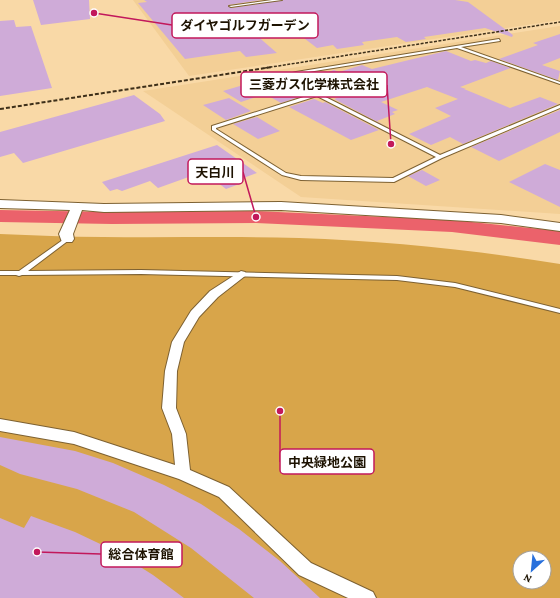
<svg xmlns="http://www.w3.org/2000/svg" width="560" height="598" font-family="'Crimson Pro','Noto Sans JP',serif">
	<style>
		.built { fill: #f3cf96 }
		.green { fill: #d8a54a; fill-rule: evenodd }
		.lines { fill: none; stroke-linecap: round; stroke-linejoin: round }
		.river { fill: #eb626b; fill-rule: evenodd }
		.building { fill: #cfabd8 }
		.service-casing { stroke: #7d6132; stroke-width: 2 }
		.pedestrian-casing { stroke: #7d6132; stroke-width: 2 }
		.minor-casing { stroke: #7d6132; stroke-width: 2 }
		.service { fill: #fff; fill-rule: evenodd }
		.pedestrian { fill: #fff; fill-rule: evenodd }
		.minor { fill: #fff; fill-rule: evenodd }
		.rail-far1 { stroke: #3d2f19; stroke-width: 1.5; stroke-dasharray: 3 1.5; stroke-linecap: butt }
		.rail { stroke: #3d2f19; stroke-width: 2; stroke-dasharray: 4 2; stroke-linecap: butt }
		.leader { fill: none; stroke: #c2185b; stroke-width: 1.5 }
		.callout-dot { fill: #c2185b; stroke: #fff; stroke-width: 1.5 }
		.callout { fill: #fff; stroke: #c2185b; stroke-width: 1.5 }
		.callout-label { font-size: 13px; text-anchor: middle; font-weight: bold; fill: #1d1201 }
	</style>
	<rect width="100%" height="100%" fill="#f9d9a7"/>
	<path class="built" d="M133,0H560V20L189,76Z
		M560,26V214L301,197L143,91Z"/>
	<path class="green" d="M0,234C34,235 68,237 103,237C168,238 233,236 299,238C386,241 474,250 560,264V598H0ZM520,558H544V582H520Z"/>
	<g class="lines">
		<path class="river" d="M0,210L112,212L256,211L452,220L560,231V245L452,232L256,223L112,224L0,222Z"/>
	</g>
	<path class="building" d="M33,0H89L90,19L41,25Z
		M144,0H261L228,5L231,8L283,0H455L468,2L513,35L512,37L485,28L424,37L426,39L406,42L397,37L362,42L364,45L337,49L333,45L317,48L292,29L255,34L277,53L246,57L240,51L185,59L138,3L147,2Z
		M14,20L16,27L31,26L52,88L0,96V21Z
		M560,34V58L542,65L560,71L558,80L499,59L538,45L533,43Z
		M446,51L471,61L475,60L486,63L491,61L511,68L460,87L466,89H464L510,108L540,97L558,104L463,144L450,137L431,145L409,134L451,116L435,108L458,99L427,87L381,102L398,110L392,112L395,114L377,121L387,127L334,99L355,92L319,75L334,70L339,72L362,65L372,69Z
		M257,81L268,87L282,82L306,95L281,103L265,94L241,102L223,91Z
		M134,95L160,114L165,121L23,163L14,153L0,157V132Z
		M229,98L251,111L226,120L203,105Z
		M314,99L323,103L325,102L379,130L351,140L289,107Z
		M560,110V132L499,161L471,147Z
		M257,117L280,131L258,139L233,124Z
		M217,145L257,173L238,180L242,183L226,189L208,175L201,177L197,174L158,188L150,181L122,191L117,189L110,191L102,182Z
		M545,164L560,170V207L509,182Z
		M422,170L440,180L426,186L408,176Z
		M0,437L75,451L113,463L164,485L201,504L239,529L280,561L320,598H254L191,548L134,512L77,489L20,474L0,465Z
		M31,516L75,532L115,551L153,575L184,598H0V518L24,528Z"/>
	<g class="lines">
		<defs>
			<path id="service" d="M272,0H282L231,7L229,6Z
				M499,39L500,41L461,47L560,82V84L457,48L296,74L286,77L440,155L560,105V108L442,158L394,182L301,180L282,175L212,130V126L313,94L281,78V76L296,72ZM317,96L436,157L393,178L301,176L286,173L216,129V128Z
				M67,237L69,238L70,239L69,240L28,271L141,270L397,276L455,283L560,309V313L455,287L397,280L141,274L22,275L19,276L16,275H0V271H19Z"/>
			<path id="pedestrian" d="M241,271L245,272L246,274L245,276L218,297L199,317L184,342L177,371L176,408L186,434L190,470L229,487L311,563L373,592L376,598H348L299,575L219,497L179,479L74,444L0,431V419L74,432L175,465L172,434L162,408L165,371L172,342L191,311L210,291Z"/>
			<path id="minor" d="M0,200L104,204L281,202L501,215L560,223V231L501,223L281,210L104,212L82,210L73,234L74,239L72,242H62L59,234L70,210L0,208Z"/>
		</defs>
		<use href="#service" class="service-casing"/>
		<use href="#pedestrian" class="pedestrian-casing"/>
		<use href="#minor" class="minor-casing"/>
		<use href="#service" class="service"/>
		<use href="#pedestrian" class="pedestrian"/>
		<use href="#minor" class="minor"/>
		<path class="rail-far1" d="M265,68L560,22"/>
		<path class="rail" d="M0,109L272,67"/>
	</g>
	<path class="leader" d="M94 13L172 25M391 144L387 85M256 217L243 172M280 411L280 462M37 552L101 554"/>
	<g class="callout-dot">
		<circle cx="94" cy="13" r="4"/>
		<circle cx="391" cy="144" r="4"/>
		<circle cx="256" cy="217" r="4"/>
		<circle cx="280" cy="411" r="4"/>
		<circle cx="37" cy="552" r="4"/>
	</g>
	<g class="callout">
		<rect x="172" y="13" width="146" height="25" rx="4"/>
		<rect x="241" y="72" width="146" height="25" rx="4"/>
		<rect x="188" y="159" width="55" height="25" rx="4"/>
		<rect x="280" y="449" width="94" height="25" rx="4"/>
		<rect x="101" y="542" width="81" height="25" rx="4"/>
	</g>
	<g class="callout-label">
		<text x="245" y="30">ダイヤゴルフガーデン</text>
		<text x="314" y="89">三菱ガス化学株式会社</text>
		<text x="215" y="177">天白川</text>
		<text x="327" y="467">中央緑地公園</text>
		<text x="141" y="559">総合体育館</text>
	</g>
	<g transform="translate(532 570) rotate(207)"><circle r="19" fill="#ffffff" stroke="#a5a099"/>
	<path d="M0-3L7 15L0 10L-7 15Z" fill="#2870dc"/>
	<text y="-6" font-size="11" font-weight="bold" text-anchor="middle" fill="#1d1201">N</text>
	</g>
</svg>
